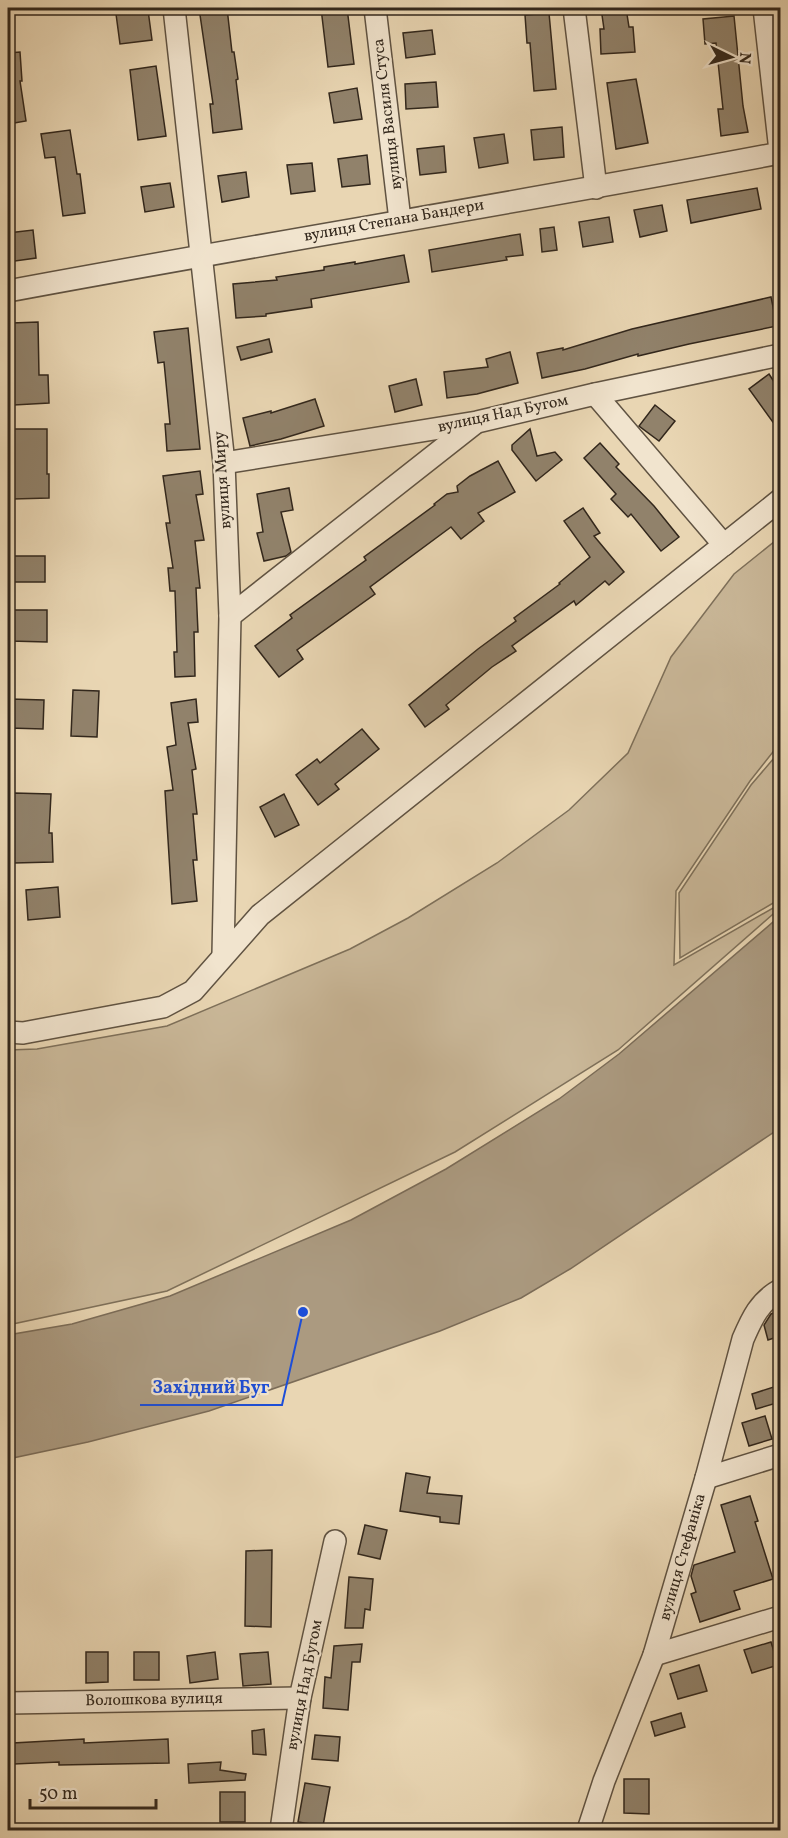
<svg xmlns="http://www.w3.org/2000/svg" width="788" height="1838" viewBox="0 0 788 1838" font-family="Vollkorn,serif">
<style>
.green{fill:#cab899;stroke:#7e705a;stroke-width:1.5}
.water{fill:#ab9a80;stroke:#7b6c58;stroke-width:1.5}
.building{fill:#91826b;stroke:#32271c;stroke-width:1.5}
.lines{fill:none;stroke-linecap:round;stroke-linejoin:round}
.street-casing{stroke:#605342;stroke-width:24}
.street{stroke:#f1e4ce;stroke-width:21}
.labels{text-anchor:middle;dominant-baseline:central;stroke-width:4.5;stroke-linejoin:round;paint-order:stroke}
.street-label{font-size:16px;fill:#32271c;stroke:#f1e4ce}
.leader{fill:none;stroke:#1d4ed8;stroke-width:2}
.callout-dot{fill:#1d4ed8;stroke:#f1e4ce;stroke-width:2}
.callout-label{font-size:18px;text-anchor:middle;font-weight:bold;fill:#1d4ed8;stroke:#f1e4ce;stroke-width:4.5;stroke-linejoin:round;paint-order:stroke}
</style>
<rect width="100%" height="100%" fill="#e9d6b3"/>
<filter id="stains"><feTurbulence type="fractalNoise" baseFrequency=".00333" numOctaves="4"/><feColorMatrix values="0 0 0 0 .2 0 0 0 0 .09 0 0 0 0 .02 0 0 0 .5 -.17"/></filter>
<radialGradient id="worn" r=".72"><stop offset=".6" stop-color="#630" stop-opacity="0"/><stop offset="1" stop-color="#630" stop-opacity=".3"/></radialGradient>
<g class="green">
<polygon points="780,537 780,743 750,781 676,891 674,965 780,904 780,908 618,1050 455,1152 167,1291 8,1325 8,1050 37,1049 167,1026 350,949 408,918 497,863 569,810 628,753 671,657 734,574"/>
<polygon points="780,751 780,899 680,958 679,893 751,785"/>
</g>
<polygon class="water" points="780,916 780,1128 570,1269 521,1298 440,1331 209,1411 88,1442 8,1459 8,1335 72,1324 170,1296 351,1220 446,1169 559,1099 619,1054"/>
<g class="building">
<polygon points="199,8 227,8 232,52 234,52 238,79 236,80 242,129 213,133 210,104 213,104"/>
<polygon points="321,8 347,8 354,64 328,67"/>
<polygon points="601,8 626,8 629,27 633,27 635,52 601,54 600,29 604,29"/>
<polygon points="148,10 152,40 120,44 116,14"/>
<polygon points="549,13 556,89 534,91 530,43 527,43 525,15"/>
<polygon points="734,16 743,106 748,132 721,136 718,109 723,109 716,43 705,44 703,19"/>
<polygon points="432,30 435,54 406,58 403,33"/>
<polygon points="20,52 22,81 20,81 26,121 8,124 8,53"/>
<polygon points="156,66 166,136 138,140 130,70"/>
<polygon points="636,79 648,143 616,149 607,83"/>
<polygon points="436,82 438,107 406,109 405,84"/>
<polygon points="357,88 362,119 334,123 329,93"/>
<polygon points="562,127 564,157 534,160 531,130"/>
<polygon points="70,130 77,174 80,174 85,213 63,216 55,157 45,158 41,134"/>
<polygon points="504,134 508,163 479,168 474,138"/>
<polygon points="444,146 446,172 420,175 417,149"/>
<polygon points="367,155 370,184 342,187 338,159"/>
<polygon points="312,163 315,191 291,194 287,165"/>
<polygon points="246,172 249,197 222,202 218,176"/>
<polygon points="170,183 174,207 145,212 141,187"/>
<polygon points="757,188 761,209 691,223 687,200"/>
<polygon points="662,205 667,231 640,237 634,210"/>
<polygon points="609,217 613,242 583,247 579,222"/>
<polygon points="554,227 557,250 542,252 540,229"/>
<polygon points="33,230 36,258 8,262 8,233"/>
<polygon points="520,234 523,255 506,257 507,260 432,272 429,250"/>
<polygon points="404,255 409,282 311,299 312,307 266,314 266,316 236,318 233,284 277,280 276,277 324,270 324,267 355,262 355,264"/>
<polygon points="771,297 777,326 689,344 638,356 638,354 585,369 542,378 537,353 563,348 563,350 632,329"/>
<polygon points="38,322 39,375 48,375 49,403 14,405 12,323"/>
<polygon points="188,328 200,449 167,451 165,424 170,424 164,362 158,363 154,332"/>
<polygon points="269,339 272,352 241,360 237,347"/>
<polygon points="510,352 518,383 477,394 447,398 444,372 488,367 486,359"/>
<polygon points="769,374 780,391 780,432 749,389"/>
<polygon points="416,379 422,405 395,412 389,386"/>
<polygon points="315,399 324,426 281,439 250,446 243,418 271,411 271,413"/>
<polygon points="655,405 675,421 659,441 639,426"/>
<polygon points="11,429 47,429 47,474 49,474 49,498 13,499"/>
<polygon points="530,429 537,456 555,452 562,460 536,481 512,450 512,445"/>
<polygon points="600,443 619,464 616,467 654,506 679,537 661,551 631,514 628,517 611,499 616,494 584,458"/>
<polygon points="498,461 515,492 478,513 484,521 461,539 451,527 370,587 375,594 297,650 303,659 279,677 255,646 292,618 290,615 366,560 364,557 435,505 434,504 447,494 458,492 457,486 470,476"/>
<polygon points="200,471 203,494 196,495 204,540 195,541 200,588 196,588 198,632 194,632 195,676 175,677 174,652 177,652 175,591 170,591 168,568 173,568 166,523 170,523 163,476"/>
<polygon points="289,488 293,510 281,512 291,552 286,556 264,561 257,533 263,532 257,494"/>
<polygon points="583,508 600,533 594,536 624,572 609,585 605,581 576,605 574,601 512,646 516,651 492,667 446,705 449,709 425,727 409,705 478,649 516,621 514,618 560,584 559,583 590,557 564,521"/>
<rect x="10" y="556" width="35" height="26"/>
<polygon points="11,610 47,610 47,642 10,641"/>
<polygon points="73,690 99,691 97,737 71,736"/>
<polygon points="10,699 44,700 43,729 9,728"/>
<polygon points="196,699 198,722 188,723 196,769 192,770 197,814 193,814 197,860 193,860 197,901 172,904 165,791 173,790 167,747 176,745 171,703"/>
<polygon points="362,729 379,749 335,784 339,789 318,805 296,775 317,759 320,763"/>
<polygon points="14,793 51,794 49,833 52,833 53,862 14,863"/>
<polygon points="284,794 299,825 275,837 260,807"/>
<polygon points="58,887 60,917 28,920 26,890"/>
<polygon points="780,1311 780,1336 768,1340 764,1325 771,1314"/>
<polygon points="780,1385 780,1402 756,1409 752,1394"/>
<polygon points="765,1416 772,1439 749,1446 742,1423"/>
<polygon points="406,1473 430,1477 427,1493 462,1496 459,1524 440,1522 440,1517 400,1511"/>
<polygon points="750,1496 758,1521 755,1522 773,1579 734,1591 740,1609 700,1622 691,1594 696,1592 691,1576 694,1565 735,1552 721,1505"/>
<polygon points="365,1525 387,1530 380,1559 358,1554"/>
<polygon points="272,1550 271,1627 245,1626 246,1551"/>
<polygon points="349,1577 373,1579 370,1610 365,1609 363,1628 345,1628"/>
<polygon points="771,1642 778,1665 752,1673 744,1650"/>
<polygon points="362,1644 360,1662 352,1662 348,1710 323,1708 325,1677 331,1678 334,1646"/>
<polygon points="86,1652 108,1652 108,1682 86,1683"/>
<rect x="134" y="1652" width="25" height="28"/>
<polygon points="215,1652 218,1679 190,1683 187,1656"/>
<polygon points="268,1652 271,1684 243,1686 240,1654"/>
<polygon points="699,1665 707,1691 678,1699 670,1674"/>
<polygon points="681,1713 685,1727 655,1736 651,1722"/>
<polygon points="264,1729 266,1755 253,1754 252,1731"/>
<polygon points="315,1735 340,1737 338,1761 312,1759"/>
<polygon points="84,1739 84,1743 168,1739 169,1763 59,1765 59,1762 14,1764 13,1743"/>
<polygon points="221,1762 220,1770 246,1774 245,1780 189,1783 188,1764"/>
<polygon points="624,1779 649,1779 649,1814 624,1813"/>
<polygon points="305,1783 330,1787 323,1826 298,1822"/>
<rect x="220" y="1792" width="25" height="30"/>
</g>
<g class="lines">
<g class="street-casing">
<g id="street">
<polyline points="174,8 224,463 230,616 223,955"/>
<polyline points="375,8 400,220"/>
<polyline points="574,8 596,188"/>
<polyline points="764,8 780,151"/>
<path d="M 8,291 C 265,243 523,202 780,153"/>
<polyline points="595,394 724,545"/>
<polyline points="224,463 477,422 595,394 780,355"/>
<polyline points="230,616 474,424"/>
<polyline points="8,1032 23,1033 163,1007 193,991 260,915 780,500"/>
<polyline points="706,1478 780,1455"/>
<polyline points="654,1655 780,1617"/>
<polyline points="8,1703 300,1698"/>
<polyline points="281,1830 300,1698 335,1541"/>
<path d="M 588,1830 L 604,1781 L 654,1655 L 706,1478 L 743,1339 C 752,1318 760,1301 780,1290"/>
</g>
</g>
<use href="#street" class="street"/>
</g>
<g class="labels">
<g class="street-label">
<text transform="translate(388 114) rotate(-97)">вулиця Василя Стуса</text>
<text transform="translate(394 221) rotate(-10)">вулиця Степана Бандери</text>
<text transform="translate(503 414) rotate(-12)">вулиця Над Бугом</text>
<text transform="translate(223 480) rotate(-94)">вулиця Миру</text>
<text transform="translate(683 1557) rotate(-74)">вулиця Стефаніка</text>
<text transform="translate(305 1685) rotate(-79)">вулиця Над Бугом</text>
<text transform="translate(154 1700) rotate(-1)">Волошкова вулиця</text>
</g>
</g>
<path class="leader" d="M303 1312L282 1405H140"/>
<circle class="callout-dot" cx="303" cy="1312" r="6"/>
<g class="callout-label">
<text x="211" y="1393">Західний Буг</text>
</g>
<rect width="788" height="1838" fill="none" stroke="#e9d6b3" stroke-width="30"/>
<rect x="9" y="9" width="770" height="1820" fill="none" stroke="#32271c" stroke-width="3"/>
<rect x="15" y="15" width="758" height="1808" fill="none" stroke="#32271c" stroke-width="1.5"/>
<g transform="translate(731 57) rotate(95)" stroke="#f1e4ce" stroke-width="4.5" paint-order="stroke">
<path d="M0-4.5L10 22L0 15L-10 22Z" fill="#32271c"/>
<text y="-9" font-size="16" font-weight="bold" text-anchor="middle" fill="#32271c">N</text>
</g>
<path d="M30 1799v9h126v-9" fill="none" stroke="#32271c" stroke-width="3"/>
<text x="39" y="1799" font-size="18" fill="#32271c" stroke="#f1e4ce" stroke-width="4.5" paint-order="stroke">50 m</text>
<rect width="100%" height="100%" filter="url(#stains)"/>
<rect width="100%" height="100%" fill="url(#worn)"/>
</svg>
